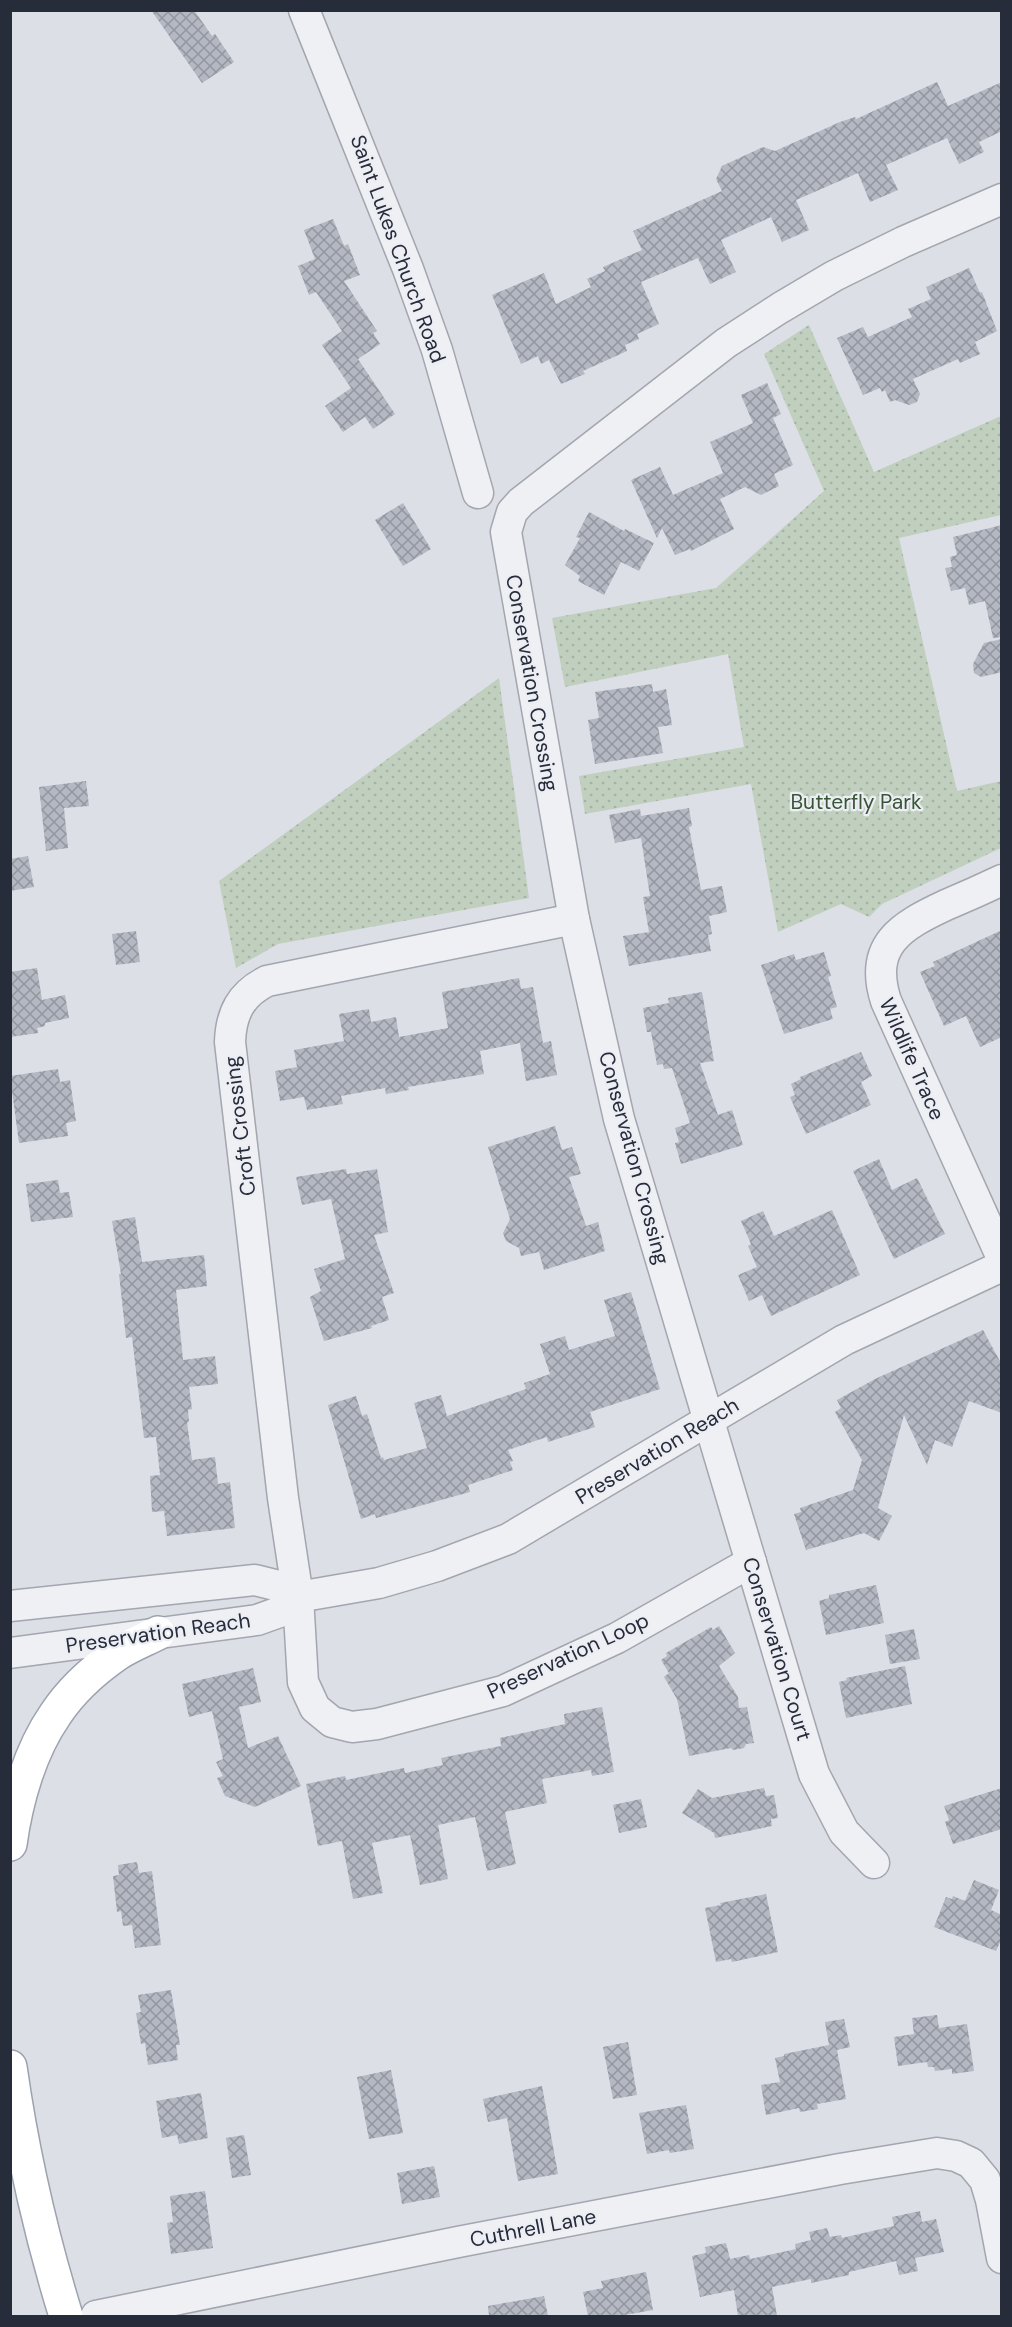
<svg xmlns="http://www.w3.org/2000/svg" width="1012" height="2327" viewBox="0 0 1012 2327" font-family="'DM Sans',sans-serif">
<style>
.park{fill:url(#park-dots)}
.building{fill:url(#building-cross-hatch)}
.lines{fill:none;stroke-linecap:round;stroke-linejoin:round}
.minor-casing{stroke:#a3a6af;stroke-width:33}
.major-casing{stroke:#9da2b0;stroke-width:36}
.minor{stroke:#eff0f4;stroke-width:30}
.major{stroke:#fff;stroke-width:33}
.labels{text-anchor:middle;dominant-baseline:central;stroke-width:4.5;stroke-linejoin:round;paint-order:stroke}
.street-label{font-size:21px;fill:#272c3b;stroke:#eceef4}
.park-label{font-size:21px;fill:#375636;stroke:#eceef4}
</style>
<defs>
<pattern id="park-dots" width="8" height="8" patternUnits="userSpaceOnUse" patternTransform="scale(1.5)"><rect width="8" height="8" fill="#c0cfbe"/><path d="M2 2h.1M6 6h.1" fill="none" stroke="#a5b2a4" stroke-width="1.8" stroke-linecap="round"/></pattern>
<pattern id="building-cross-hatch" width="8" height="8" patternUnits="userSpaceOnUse" patternTransform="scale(1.5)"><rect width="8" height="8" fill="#b4b8c2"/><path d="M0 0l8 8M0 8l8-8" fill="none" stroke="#92969f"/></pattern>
</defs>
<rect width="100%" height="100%" fill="#dddfe6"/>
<g class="park">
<polygon points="809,325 874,472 1001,416 1001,515 899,538 957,791 1001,781 1001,848 882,904 869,917 841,904 778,932 751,784 585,814 579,776 744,747 728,654 565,687 552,618 716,588 824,491 764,354"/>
<polygon points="499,678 529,898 278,944 236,968 219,881"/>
</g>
<g class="building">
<polygon points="151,10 194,10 212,36 215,34 234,62 202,83"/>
<polygon points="937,82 948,106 1002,82 1002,131 979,142 984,152 959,164 947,138 886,165 898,190 870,202 858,173 796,200 809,230 782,242 771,217 721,240 736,272 710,284 698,258 641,282 659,324 637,334 639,339 625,345 627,351 583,371 585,374 561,384 549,360 541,364 538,356 521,364 492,295 544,273 556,304 591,287 587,279 605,271 603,267 642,250 633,231 722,191 716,179 722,166 763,147 775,151 840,122 855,117 856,119"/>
<polygon points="333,219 344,246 348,244 360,275 344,281 377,331 373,333 380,344 358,359 395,414 373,429 365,417 343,432 325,406 351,388 322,345 342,331 316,292 309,295 298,266 315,259 304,230"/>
<polygon points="969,268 980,293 982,292 997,331 975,342 980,354 960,363 958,359 913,379 920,394 917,402 909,405 895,400 890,402 885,390 882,392 880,388 863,395 837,338 863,327 868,337 912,317 908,309 931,299 926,287"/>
<polygon points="767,383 781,414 773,418 793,465 774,474 779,486 761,495 745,487 720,499 734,529 691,551 690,549 675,555 662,528 657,538 631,480 660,467 673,495 723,473 710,442 753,423 741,395"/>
<polygon points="403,503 431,549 403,566 375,520"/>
<polygon points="589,512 624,531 625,529 654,543 639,571 621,562 604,595 578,581 580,576 565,565 580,538 576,537"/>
<polygon points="1002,525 1002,637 993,638 985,601 969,605 965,588 951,591 945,568 952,567 950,557 957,555 953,537"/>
<polygon points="1002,639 1002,672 981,677 974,673 973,664 984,643"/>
<polygon points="652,684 653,692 666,689 672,725 658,727 663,753 595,764 588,720 599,718 595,692"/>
<polygon points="86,781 89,806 64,808 68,848 46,851 39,787"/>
<polygon points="689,808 692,826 689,827 701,890 722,886 727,912 709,916 712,934 708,935 711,951 629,966 623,936 649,932 643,897 650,896 641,838 615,843 609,815 640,809 641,816"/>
<polygon points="28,856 34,887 10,891 10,859"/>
<polygon points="1002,930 1002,1037 980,1047 966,1016 944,1026 920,972 935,966 933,962"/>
<polygon points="136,931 140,962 116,965 112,934"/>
<polygon points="824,952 831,976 828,977 837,1007 830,1009 833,1019 784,1034 761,965 794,954 796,960"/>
<polygon points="37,968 42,1000 65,995 69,1018 45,1023 45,1026 37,1028 38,1033 10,1037 10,972"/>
<polygon points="519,978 521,989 533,987 543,1043 551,1041 557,1075 526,1081 520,1043 480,1051 484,1074 408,1087 409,1090 386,1094 385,1088 341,1096 343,1104 307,1110 304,1097 280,1101 275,1071 297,1067 294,1050 344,1041 339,1014 369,1009 371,1022 396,1017 399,1037 448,1028 442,992"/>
<polygon points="702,992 714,1061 700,1063 718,1115 732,1110 743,1145 681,1164 675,1143 679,1142 675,1128 690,1123 672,1068 664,1069 663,1064 657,1065 651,1032 647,1032 643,1008 669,1003 668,998"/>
<polygon points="861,1052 872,1076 861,1082 871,1105 806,1134 790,1097 795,1095 791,1084 801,1079 800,1077"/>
<polygon points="58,1069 60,1082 70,1080 76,1121 66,1123 68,1136 19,1143 10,1076"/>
<polygon points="555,1126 562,1150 572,1147 581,1174 569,1177 586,1226 598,1222 605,1251 544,1270 539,1252 521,1256 519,1248 506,1241 503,1233 510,1219 488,1147"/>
<polygon points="879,1159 892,1190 917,1178 945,1234 894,1259 853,1171"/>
<polygon points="346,1169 347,1174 377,1169 388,1232 374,1235 394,1293 382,1297 389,1320 371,1326 372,1328 324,1341 310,1297 321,1291 314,1269 345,1259 331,1199 302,1205 296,1177"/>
<polygon points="58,1180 60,1193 69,1192 73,1217 31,1222 26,1184"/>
<polygon points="832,1210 860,1275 771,1316 762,1295 749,1301 738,1275 757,1267 748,1246 751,1244 741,1221 763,1211 774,1236"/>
<polygon points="135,1217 142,1262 204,1255 207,1286 176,1290 183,1360 215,1356 218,1384 189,1387 192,1409 188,1410 189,1422 187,1422 192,1460 215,1457 218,1484 230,1482 235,1528 167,1536 164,1511 152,1512 150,1476 160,1475 156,1437 144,1438 132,1337 126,1338 119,1274 121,1274 112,1221"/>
<polygon points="631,1292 660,1389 590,1412 595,1427 548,1442 547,1437 508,1450 513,1461 510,1462 513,1470 468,1485 470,1492 376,1518 375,1514 361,1519 328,1405 356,1396 362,1416 367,1414 381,1458 383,1457 384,1460 427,1448 414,1403 441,1395 447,1416 526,1389 524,1383 550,1374 540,1344 565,1336 569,1350 615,1336 604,1300"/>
<polygon points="983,1330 1002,1365 1002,1413 969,1401 952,1447 935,1440 927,1465 904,1415 878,1508 892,1516 879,1541 864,1533 806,1550 794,1514 801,1512 800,1508 853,1490 862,1460 835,1412 841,1408 837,1400 875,1379"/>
<polygon points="876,1585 884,1623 826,1635 819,1601 829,1598 829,1595"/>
<polygon points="719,1626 735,1653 719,1666 738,1697 739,1708 747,1707 754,1743 746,1744 744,1748 733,1750 731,1748 689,1756 677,1699 664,1677 669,1673 661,1660 667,1656 666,1653 711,1627 713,1630"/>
<polygon points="914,1629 920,1659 890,1664 885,1635"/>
<polygon points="905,1666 912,1704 846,1718 839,1682 847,1680 846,1678"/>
<polygon points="253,1668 261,1702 239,1707 248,1748 278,1736 301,1786 255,1807 225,1796 217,1778 223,1776 216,1762 223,1759 212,1711 189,1717 182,1684"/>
<polygon points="602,1707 614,1772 592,1776 591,1770 542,1779 547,1803 505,1812 516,1864 487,1871 475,1817 438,1825 448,1879 420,1885 410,1835 372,1843 383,1893 353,1899 342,1841 318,1846 306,1784 345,1776 346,1780 404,1768 405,1773 443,1765 441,1758 501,1746 500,1738 565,1724 564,1714"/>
<polygon points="764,1788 766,1796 774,1795 778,1818 771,1819 772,1826 715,1838 714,1833 682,1813 698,1789 712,1798"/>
<polygon points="1002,1788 1002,1829 953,1844 945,1822 949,1820 944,1806"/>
<polygon points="641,1799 647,1827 619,1833 613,1805"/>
<polygon points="137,1862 139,1873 152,1871 161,1945 135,1948 132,1925 123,1926 121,1911 117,1912 113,1876 119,1875 118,1865"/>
<polygon points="974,1880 999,1890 991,1910 1002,1915 1002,1938 996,1951 934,1927 946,1897 952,1899 953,1896 965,1901"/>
<polygon points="766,1894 778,1952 732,1962 731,1959 716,1962 705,1908 721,1905 720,1903"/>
<polygon points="171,1990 180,2045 176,2045 178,2060 148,2065 145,2043 141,2044 136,2013 141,2012 138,1995"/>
<polygon points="937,2015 939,2028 967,2024 974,2071 952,2074 952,2069 935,2071 934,2067 928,2067 927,2062 898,2066 894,2037 914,2034 912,2018"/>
<polygon points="844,2019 850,2047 837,2050 846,2099 817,2104 818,2109 800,2112 799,2108 766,2115 761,2085 780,2082 775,2058 784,2056 784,2054 829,2045 825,2022"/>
<polygon points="628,2042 637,2095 613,2099 603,2047"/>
<polygon points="391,2070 403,2133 369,2139 357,2077"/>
<polygon points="542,2086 558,2174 518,2181 507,2118 488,2122 483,2099"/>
<polygon points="201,2093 208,2138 179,2144 177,2135 162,2138 156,2101"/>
<polygon points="686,2105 694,2149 670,2153 669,2150 647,2154 639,2113"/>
<polygon points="244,2135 251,2175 232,2178 226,2138"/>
<polygon points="434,2166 440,2197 402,2204 397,2173"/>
<polygon points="205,2191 213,2248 171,2254 167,2223 173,2222 170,2196"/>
<polygon points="920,2211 922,2222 936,2219 944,2252 915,2258 918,2271 899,2275 896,2261 849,2272 849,2275 811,2283 811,2279 772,2287 777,2316 738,2316 734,2290 700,2297 692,2256 706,2253 705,2247 726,2243 730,2259 749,2255 750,2259 796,2249 795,2244 811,2240 809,2232 827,2228 830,2237 841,2235 842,2238 894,2226 892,2217"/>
<polygon points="646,2272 653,2310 619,2316 588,2316 583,2292 603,2288 601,2281"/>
<polygon points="544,2296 548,2316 489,2316 488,2306"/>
</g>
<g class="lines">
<g class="minor-casing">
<g id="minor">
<polyline points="304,10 408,269 437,350 478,493"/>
<path d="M 1002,880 C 983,889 965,897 946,905 C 901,926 868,945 886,1001 L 1002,1258"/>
<path d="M 574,919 L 267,981 C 241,994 231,1013 230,1042 L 283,1498 L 298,1597 L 303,1682 L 315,1708 L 332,1722 L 352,1727 L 377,1724 L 503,1691 L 617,1638 L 751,1562"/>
<polyline points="298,1597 379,1583 437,1566 508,1539 844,1340 1002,1266"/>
<polyline points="10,1606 255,1580 275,1585 298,1597 285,1610 257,1620 10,1653"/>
<polyline points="874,1863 844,1832 814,1774 619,1119 574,919 506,532 512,512 521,502 726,343 780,308 834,276 903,242 1002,199"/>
<polyline points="96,2316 458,2242 840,2169 937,2153 956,2156 971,2163 985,2180 991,2200 1002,2258"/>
</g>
</g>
<g class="major-casing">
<g id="major">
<path d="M 10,1844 C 16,1800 30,1751 55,1715 C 70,1692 94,1670 117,1654 C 129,1646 144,1640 158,1633"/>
<path d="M 10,2067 C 22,2152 41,2235 66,2316"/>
</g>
</g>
<use href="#minor" class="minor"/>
<use href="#major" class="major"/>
</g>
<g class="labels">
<g class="street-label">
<text transform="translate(398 249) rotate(70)">Saint Lukes Church Road</text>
<text transform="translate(532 683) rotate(80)">Conservation Crossing</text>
<text transform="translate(912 1059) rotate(66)">Wildlife Trace</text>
<text transform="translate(240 1126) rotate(-97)">Croft Crossing</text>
<text transform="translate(634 1158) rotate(75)">Conservation Crossing</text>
<text transform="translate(657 1451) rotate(-31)">Preservation Reach</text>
<text transform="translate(158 1633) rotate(-8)">Preservation Reach</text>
<text transform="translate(777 1649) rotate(73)">Conservation Court</text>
<text transform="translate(568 1656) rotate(-25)">Preservation Loop</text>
<text transform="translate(533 2228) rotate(-11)">Cuthrell Lane</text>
</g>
<g class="park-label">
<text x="856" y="802">Butterfly Park</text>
</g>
</g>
<rect width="1012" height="2327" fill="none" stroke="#272c3b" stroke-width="24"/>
</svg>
